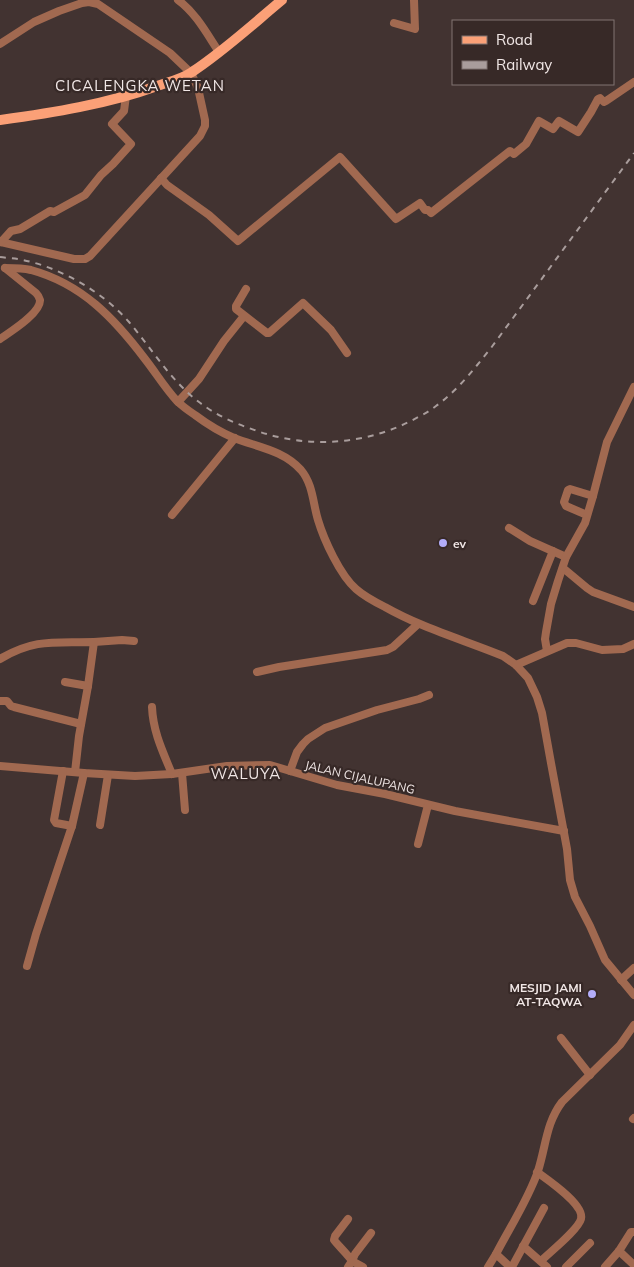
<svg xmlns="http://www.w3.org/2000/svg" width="634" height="1267" viewBox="0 0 634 1267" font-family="Mulish,sans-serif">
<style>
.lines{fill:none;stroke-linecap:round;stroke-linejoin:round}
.minor{stroke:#a16950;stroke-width:8}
.major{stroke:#fba077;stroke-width:10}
.rail{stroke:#a99d9c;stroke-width:2;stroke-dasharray:6 6;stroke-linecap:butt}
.poi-dot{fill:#b3adf9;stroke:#372927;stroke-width:2}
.labels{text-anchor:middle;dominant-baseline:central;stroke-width:4.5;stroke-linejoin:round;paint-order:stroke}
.poi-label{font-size:12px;font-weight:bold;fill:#f1e7e6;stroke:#372927;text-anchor:start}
.street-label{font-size:12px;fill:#f1e7e6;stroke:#372927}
.quarter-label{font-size:15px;letter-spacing:1px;fill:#f1e7e6;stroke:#372927}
</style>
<rect width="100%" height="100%" fill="#423331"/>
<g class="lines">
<g class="minor">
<path d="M 178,0 C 196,13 207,34 219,52"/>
<polyline points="394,23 415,29 414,0"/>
<polyline points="0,44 34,22 59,11 82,3 89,2 98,4 170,53 191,73 198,88 205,120 205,126 200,136 90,256 85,259 74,259 0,242"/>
<polyline points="161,178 167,185 209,215 238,241 340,157 396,219 420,203 425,210 428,210 431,213 510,151 514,154 526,144 539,121 553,129 559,121 578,132 591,112 598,99 600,98 604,102 606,101 634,82"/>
<polyline points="1,242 11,231 20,229 50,211 54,212 85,195 101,175 113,164 131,144 112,124 124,111 126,96"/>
<path d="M 5,268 C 13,268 23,268 31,270 C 82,284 114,318 145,359 C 156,373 165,388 177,401 C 182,406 189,411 195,415 C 207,424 220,432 234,438 C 257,447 283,450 301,470 C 313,484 313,504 318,520 C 324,540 340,575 356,589 C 365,597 375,602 385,607 C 422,628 464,640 503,656 L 516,665 L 528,678 L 537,697 L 542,713 L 551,763 L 567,849 L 570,880 L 575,897 L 590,926 L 605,960 L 634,995"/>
<polyline points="246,289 236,306 236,309 267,333 269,333 303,303 331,330 347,353"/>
<path d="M 0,339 C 10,332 41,313 40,300 C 39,296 38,295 36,293 L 5,268"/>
<polyline points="178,402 199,379 224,341 244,316"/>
<polyline points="172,515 235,438"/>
<polyline points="587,515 566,506 564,502 568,490 570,489 593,496"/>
<polyline points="509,528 530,541 566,557"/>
<polyline points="563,568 587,588 593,592 634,607"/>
<polyline points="533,601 553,551"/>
<polyline points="94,642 122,640 134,641"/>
<polyline points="547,651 545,639 546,632 551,604 558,581 566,557 585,523 593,496 607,442 634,387"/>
<path d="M 0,659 C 35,638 56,643 94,642 L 88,686 L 79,736 L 75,772"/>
<polyline points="516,665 567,643 576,643 602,650 623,649 634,644"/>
<polyline points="257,672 279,667 387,650 393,647 418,624"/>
<polyline points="65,682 88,686"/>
<polyline points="0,701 7,701 11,706 14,707 81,724"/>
<path d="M 152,707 C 153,732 163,752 172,774"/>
<polyline points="0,766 84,773 135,776 172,774 227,766 270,765 337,785 385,794 455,811 564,831"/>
<polyline points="290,771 297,752 303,744 308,739 325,728 377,710 419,699 429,695"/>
<polyline points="182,773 185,810"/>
<polyline points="100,825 108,775"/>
<polyline points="72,826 84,773"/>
<polyline points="418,844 428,805"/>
<polyline points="27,966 36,934 72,826 56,823 54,820 63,771"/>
<polyline points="621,980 634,968"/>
<polyline points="561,1038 590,1075"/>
<polyline points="633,1119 634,1118"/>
<path d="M 537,1172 C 548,1180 585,1205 581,1219 C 578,1230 550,1252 541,1261"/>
<path d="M 348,1219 L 335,1236 C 335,1237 334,1239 334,1240 C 335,1242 350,1257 352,1261 L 355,1254 L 371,1233"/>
<polyline points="523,1246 547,1267"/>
<polyline points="619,1251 634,1265"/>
<polyline points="348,1267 352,1261 363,1267"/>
<polyline points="488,1267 496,1254"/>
<path d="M 510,1267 L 496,1254 C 510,1227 528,1200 538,1171 C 546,1146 546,1123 562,1102 L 620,1045 L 634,1025"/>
<polyline points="512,1267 544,1208"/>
<polyline points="566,1267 590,1243"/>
<polyline points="605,1267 619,1251 631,1232 634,1232"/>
</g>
<path class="major" d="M 0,120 C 51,113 108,104 157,86 C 169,82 182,79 192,72 C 224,51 253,24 282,0"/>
<path class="rail" d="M 0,257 C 7,258 15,258 23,260 C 61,268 103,292 129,322 C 152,349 170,380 199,402 C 213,413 231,422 249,428 C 305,450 368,446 420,416 C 426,413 431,410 436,406 C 458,390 474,369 491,348 L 634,153"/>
</g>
<g class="poi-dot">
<circle cx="443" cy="543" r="5"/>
<circle cx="592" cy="994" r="5"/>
</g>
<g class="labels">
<g class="poi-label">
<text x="453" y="543">ev</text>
<text x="582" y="987" text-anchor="end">MESJID JAMI<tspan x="582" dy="14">AT-TAQWA</tspan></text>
</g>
<g class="street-label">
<text transform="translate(360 777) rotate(13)">JALAN CIJALUPANG</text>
</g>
<g class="quarter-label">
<text x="140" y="85">CICALENGKA WETAN</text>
<text x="246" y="773">WALUYA</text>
</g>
</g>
<rect x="452" y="20" width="162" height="65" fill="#372927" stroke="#817573"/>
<rect x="462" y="36" width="25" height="8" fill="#fba077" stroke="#817573"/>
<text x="496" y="45" font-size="15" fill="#f1e7e6">Road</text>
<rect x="462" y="61" width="25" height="8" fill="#a99d9c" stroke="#817573"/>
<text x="496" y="70" font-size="15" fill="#f1e7e6">Railway</text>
</svg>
